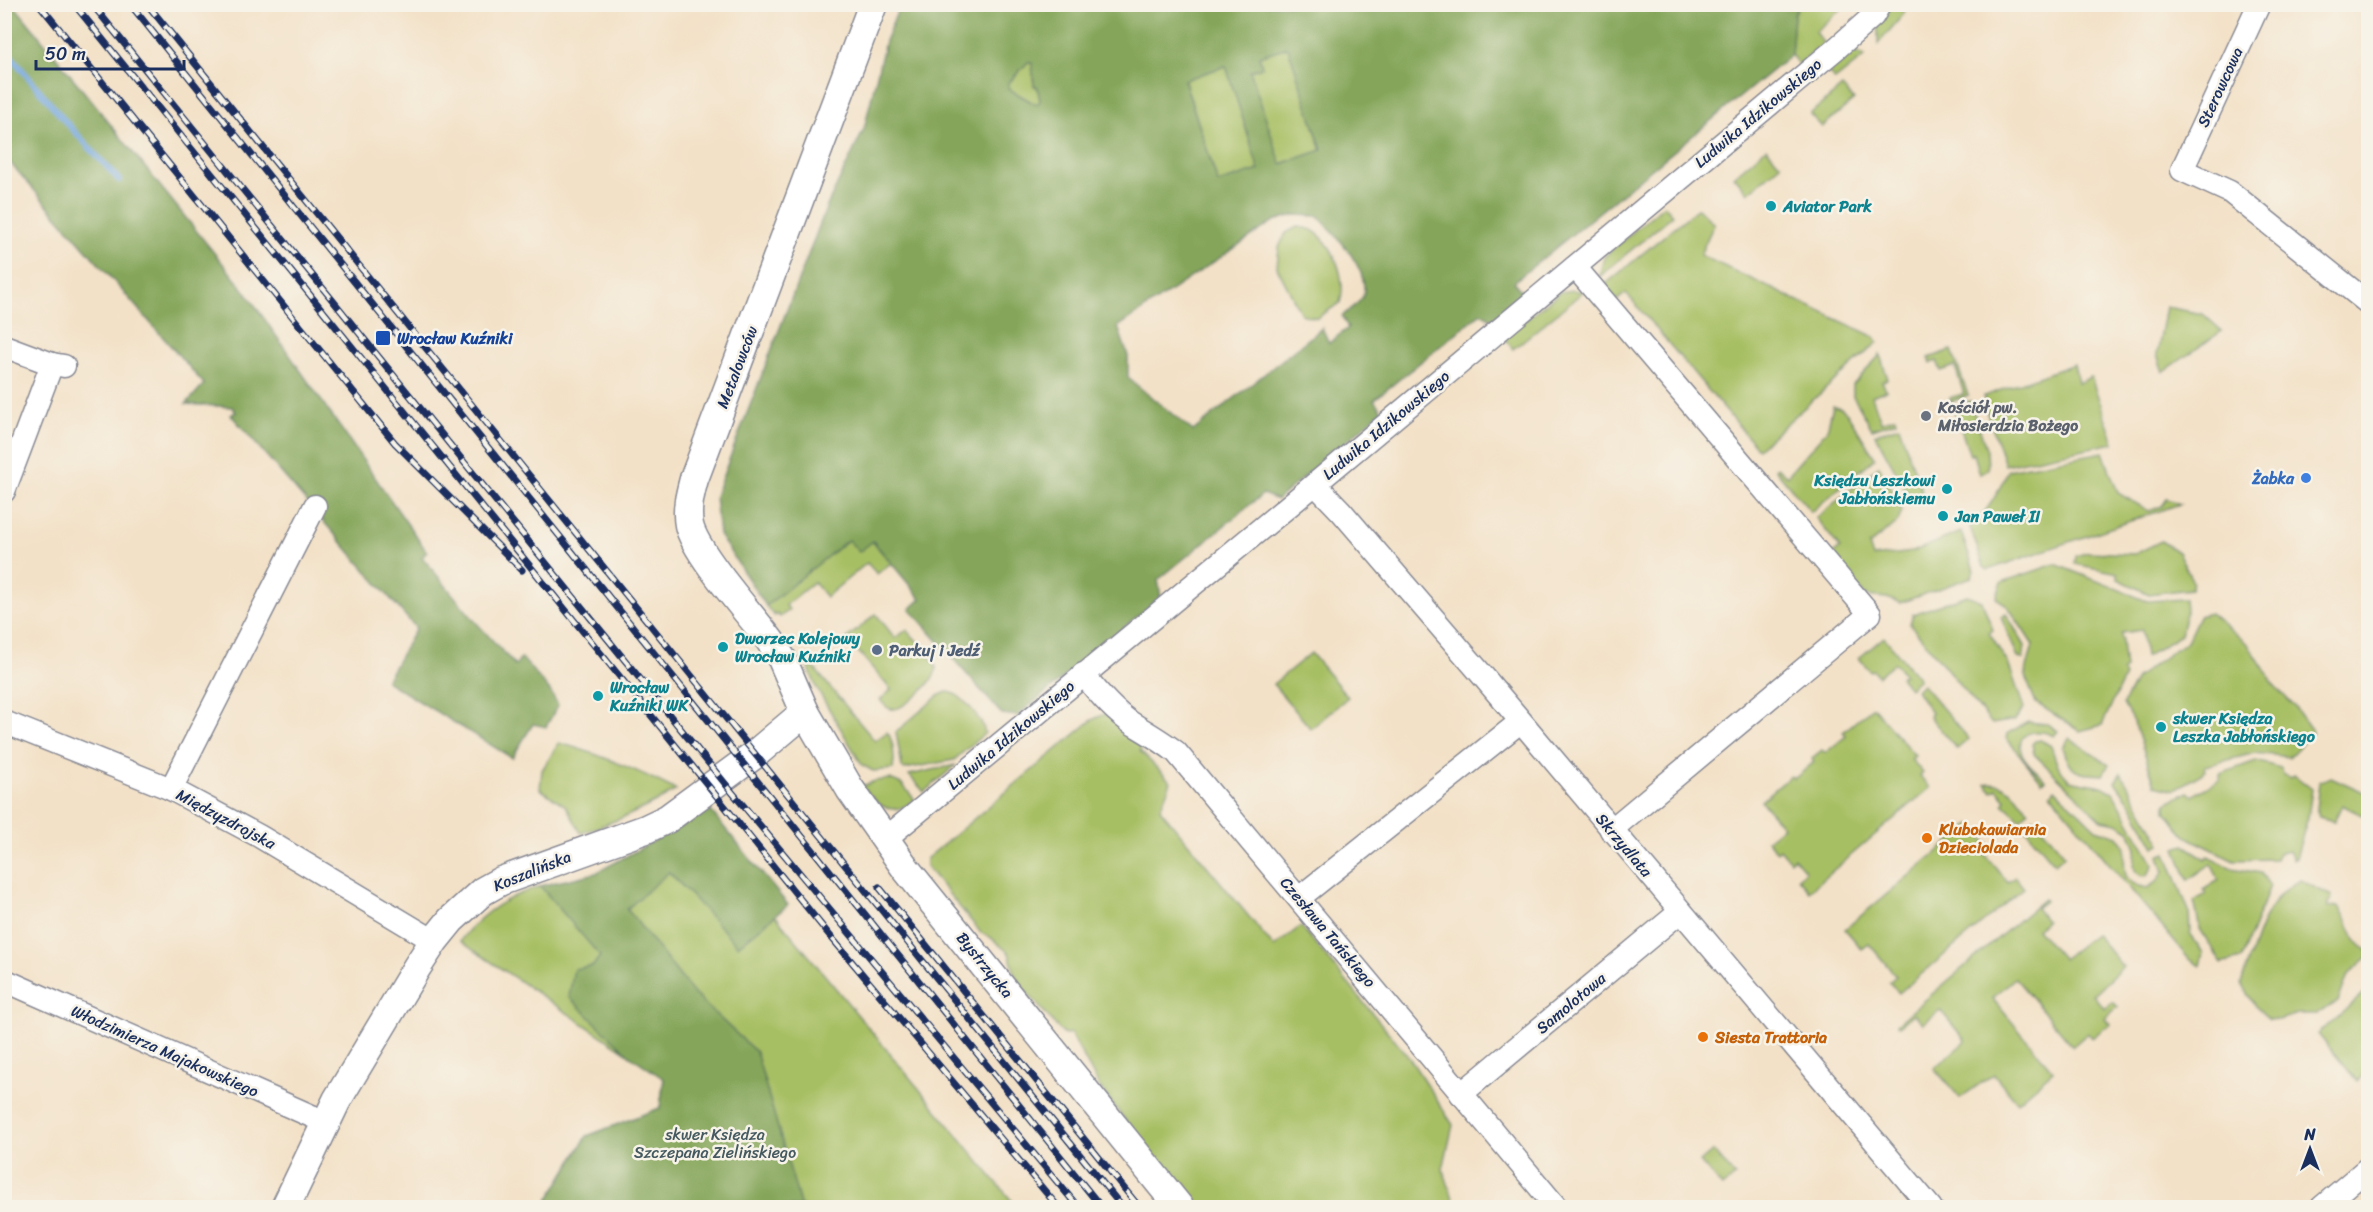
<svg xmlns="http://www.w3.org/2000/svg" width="2373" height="1212" viewBox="0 0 2373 1212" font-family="Sriracha,sans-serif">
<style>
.green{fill:#a7bf64;stroke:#617761;stroke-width:1.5}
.forest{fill:#85a65a;stroke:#506a5c;stroke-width:1.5;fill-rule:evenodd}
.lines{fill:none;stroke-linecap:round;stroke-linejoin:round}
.stream{stroke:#6fa4dc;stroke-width:6}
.minor-casing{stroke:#878892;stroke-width:25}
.tertiary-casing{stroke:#878892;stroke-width:31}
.minor{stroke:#fff;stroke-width:22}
.tertiary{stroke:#fff;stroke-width:28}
.rail-casing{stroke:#1b2f5e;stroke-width:7}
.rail{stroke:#f7f3e8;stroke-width:4.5;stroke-dasharray:14;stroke-linecap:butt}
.culture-dot{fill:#0f9aa8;stroke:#f7f3e8;stroke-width:2}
.transit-dot{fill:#1a4fb4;stroke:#f7f3e8;stroke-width:2}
.worship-dot{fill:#6b7280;stroke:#f7f3e8;stroke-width:2}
.shop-dot{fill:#3f7fe0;stroke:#f7f3e8;stroke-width:2}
.service-dot{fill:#5c6f8a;stroke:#f7f3e8;stroke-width:2}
.food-dot{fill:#e8710a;stroke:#f7f3e8;stroke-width:2}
.labels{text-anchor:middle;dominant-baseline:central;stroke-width:5;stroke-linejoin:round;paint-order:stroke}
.street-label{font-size:16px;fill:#1b2f5e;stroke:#f7f3e8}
.culture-label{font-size:16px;font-weight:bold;fill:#0d838f;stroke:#f7f3e8;text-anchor:start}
.transit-label{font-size:16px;font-weight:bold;fill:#164399;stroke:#f7f3e8;text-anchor:start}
.worship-label{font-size:16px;font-weight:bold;fill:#5b616d;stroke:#f7f3e8;text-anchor:start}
.shop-label{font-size:16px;font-weight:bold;fill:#366cbe;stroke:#f7f3e8;text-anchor:end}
.service-label{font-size:16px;font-weight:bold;fill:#4e5e75;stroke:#f7f3e8;text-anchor:start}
.food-label{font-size:16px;font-weight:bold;fill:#c56008;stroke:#f7f3e8;text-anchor:start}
.park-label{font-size:16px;fill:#455a60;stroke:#f7f3e8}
</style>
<rect width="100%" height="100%" fill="#f7f3e8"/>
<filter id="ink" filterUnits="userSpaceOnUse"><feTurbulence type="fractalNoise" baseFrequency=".0167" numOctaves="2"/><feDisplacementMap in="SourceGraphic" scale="12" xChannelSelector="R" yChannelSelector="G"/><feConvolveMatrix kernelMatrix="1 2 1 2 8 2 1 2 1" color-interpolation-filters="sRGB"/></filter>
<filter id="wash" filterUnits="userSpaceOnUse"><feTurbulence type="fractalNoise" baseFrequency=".008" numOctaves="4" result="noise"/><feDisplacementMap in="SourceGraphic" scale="24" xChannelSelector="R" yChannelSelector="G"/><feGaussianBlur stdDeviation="1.35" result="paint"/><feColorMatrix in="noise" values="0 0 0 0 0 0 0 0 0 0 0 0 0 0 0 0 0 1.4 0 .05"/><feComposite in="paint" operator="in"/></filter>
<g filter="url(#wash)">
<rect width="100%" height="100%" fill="#f3e1c7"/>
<g class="green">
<polygon points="1799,5 1846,5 1815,32 1824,44 1799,65 1791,55 1794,15"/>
<polygon points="1893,5 1908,5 1902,16 1878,44 1878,25"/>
<polygon points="1288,46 1322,151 1280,164 1250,71 1262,67 1259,56"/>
<polygon points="1857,53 1865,56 1835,80 1826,70 1848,54"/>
<polygon points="1028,62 1032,63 1034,86 1037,86 1040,100 1039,104 1035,104 1009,89 1008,84"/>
<polygon points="1226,66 1260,170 1218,183 1184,79"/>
<polygon points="1842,87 1854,100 1822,127 1810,114"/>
<polygon points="1766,148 1781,165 1748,193 1734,176"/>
<polygon points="1664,205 1673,215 1599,277 1604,257"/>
<polygon points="1698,208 1714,224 1700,255 1875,337 1878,342 1758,449 1626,293 1615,302 1602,287"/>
<path d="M 1297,227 C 1302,228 1308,228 1312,230 C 1334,243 1347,279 1340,303 L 1317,318 L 1301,314 L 1277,267 L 1279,247 L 1286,233 Z"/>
<polygon points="1573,290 1583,292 1513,349 1504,338 1560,292"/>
<polygon points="2166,307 2203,314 2222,331 2163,372 2157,355"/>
<polygon points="1952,350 1968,395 1951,402 1950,398 1963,394 1963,391 1955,366 1941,371 1937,361 1931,363 1929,358"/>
<polygon points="1880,355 1888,379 1882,381 1886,390 1872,396 1881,422 1896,417 1897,421 1872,429 1853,396 1853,385"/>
<polygon points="2074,364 2078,383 2091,377 2114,443 2005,465 1984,404 1984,396"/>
<polygon points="1970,401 1987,451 1988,469 1980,474 1974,454 1970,455 1953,407"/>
<polygon points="1833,406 1841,408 1847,413 1875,458 1811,512 1775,469 1777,467 1787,476 1827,430"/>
<polygon points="1899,426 1923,495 1909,495 1875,434"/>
<path d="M 2103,452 L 2118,493 L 2149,511 L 2162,506 L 2167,499 L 2180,504 L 1988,570 L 1984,567 L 1970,527 C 1988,512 1999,492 2008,470 Z"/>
<polygon points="1879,466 1902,511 1898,522 1869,545 1873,557 1912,552 1961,532 1974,570 1972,577 1900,603 1887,598 1866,596 1830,557 1840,548 1816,518"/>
<polygon points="849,539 872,541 891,563 877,574 867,563 826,597 814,582 786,605 789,610 780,617 777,614 775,616 766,606"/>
<polygon points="2161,541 2178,552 2193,582 2191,589 2149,594 2118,579 2118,573 2075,564 2076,556 2088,552 2135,554"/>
<polygon points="2055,564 2147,601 2185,599 2186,612 2181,635 2145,657 2142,630 2121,633 2125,669 2122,671 2125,676 2102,725 2080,731 2036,703 2025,676 2033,645 2007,605 1996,598 2002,582"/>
<polygon points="1967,595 1982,601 1993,630 1989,633 2008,663 2024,708 2015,720 1992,724 1910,624 1913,614"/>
<polygon points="2210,613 2249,645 2275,686 2294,706 2313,732 2289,757 2255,753 2205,766 2206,771 2175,790 2155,785 2136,727 2123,704 2137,677 2187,641 2199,616"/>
<path d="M 876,614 L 895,638 L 907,630 C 915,639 934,657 936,667 C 939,680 902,712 891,709 C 886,708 883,703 880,700 L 891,690 L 847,638 Z"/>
<polygon points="2006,614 2025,646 2023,659 2018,658 2001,617"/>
<polygon points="1884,637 1919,679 1909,688 1900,677 1904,674 1894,663 1878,676 1873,670 1870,671 1859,658"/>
<polygon points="1311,653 1348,697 1311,729 1273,684"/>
<path d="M 805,657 L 875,741 L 887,732 C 894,741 895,758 893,769 L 873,771 L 862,765 L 816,687 Z"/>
<polygon points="1922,684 1969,739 1957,749 1929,716 1931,713 1916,690"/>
<path d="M 947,692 C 961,692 983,720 985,733 L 954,760 L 905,769 L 902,767 L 896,732 L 938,696 Z"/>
<polygon points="1873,707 1915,756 1911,759 1923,773 1920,776 1930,788 1809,891 1798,878 1806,871 1794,857 1790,861 1780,849 1777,852 1767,840 1783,827 1761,801 1791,776 1794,779 1814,762 1812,758 1822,750 1825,753 1846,736 1843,732"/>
<polygon points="1104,714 1145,737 1140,751 1171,782 1160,809 1274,947 1301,926 1410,1059 1453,1125 1443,1169 1456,1207 1193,1207 1101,1089 1070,1033 1064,1035 1017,981 1009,953 990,937 981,933 926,866 926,859 1092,720"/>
<path d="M 2028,722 L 2047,724 L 2058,731 L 2054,736 C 2041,728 2016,730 2021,751 C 2024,762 2038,772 2046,780 L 2042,782 L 2007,739 L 2008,733 Z"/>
<path d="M 2069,738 L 2109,765 L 2103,775 C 2076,773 2071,775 2063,747 Z"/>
<polygon points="2041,740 2051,746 2057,764 2069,780 2102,786 2113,792 2151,859 2153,865 2148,875 2143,876 2136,872 2134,867 2136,848 2129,830 2117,823 2102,820 2034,754 2032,744 2035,741"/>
<path d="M 559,743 C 601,754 637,770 676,790 C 645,810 615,822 581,833 L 566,806 L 540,789 L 542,770 Z"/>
<path d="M 2256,761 L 2281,768 L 2283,774 L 2290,778 L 2294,775 L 2312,789 L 2308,817 L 2296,858 L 2293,859 L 2289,851 L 2279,853 L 2276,859 L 2234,860 L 2193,840 L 2186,836 L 2177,826 L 2166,811 L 2166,803 L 2188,792 L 2193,796 C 2202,789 2211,786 2220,779 L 2220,774 Z"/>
<polygon points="956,765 924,792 909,775"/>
<polygon points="2121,773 2161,844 2155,847 2130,802 2115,782"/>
<polygon points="2331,777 2368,794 2368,818 2342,805 2334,821 2319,817 2316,809 2319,782"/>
<path d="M 890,779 L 902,784 L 915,800 C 891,819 877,805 862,786 L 875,781 Z"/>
<path d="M 1989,783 C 2009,783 2017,797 2029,811 L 2020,819 L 2003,804 L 2006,800 L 1997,789 L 1992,792 L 1986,784 Z"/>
<path d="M 2055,789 L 2096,829 L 2118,836 L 2125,846 C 2124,869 2120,883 2147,888 L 2158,881 L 2164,871 L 2159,856 L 2166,853 L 2189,911 L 2190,934 L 2203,953 L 2200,966 L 2188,958 L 2051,794 Z"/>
<polygon points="2034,818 2065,855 2055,864 2023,826"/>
<polygon points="1971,824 1988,844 1981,850 2008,882 2015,877 2024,888 1899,993 1889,982 1896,976 1869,944 1862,949 1845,929"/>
<polygon points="2184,845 2206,859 2208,856 2232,868 2261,873 2270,886 2241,959 2222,964 2200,929 2194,901 2206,894 2203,890 2219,880 2211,864 2188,880 2176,848"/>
<path d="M 669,872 L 738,945 L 775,915 L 1017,1207 L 544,1207 L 587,1136 L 660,1108 L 664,1078 L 460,941 C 510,873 593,876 669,872 Z"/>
<path d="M 2300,880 L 2332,896 L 2328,907 L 2338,906 C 2350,918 2351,944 2368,950 L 2368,957 L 2348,975 L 2338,1002 L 2317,1014 L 2297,1014 L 2279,1020 L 2269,1019 L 2254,1005 L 2241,984 C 2254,949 2262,898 2300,880 Z"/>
<polygon points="2044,899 2045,901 2036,908 2046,921 2037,929 2063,959 2095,934 2123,967 2093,995 2105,1009 2113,1002 2118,1007 2105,1018 2110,1024 2092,1038 2088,1033 2073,1046 2015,978 1992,998 2053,1071 2017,1102 1994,1074 1960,1098 1934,1068 1966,1041 1940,1010 1923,1024 1914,1014 1899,1026 1897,1024"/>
<polygon points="2368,990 2368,1071 2357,1081 2318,1034"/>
<polygon points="1713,1151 1735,1176 1722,1187 1700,1162"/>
</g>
<g class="forest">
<polygon points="4,5 14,5 245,291 427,552 422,557 474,620 515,665 522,658 550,691 558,705 546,727 533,724 512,758 386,681 416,628 231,415 236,412 232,407 186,404 204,384 5,157"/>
<path d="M 900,5 L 1799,5 L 1794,15 L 1791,55 L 1514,282 L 1524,295 L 1493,320 L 1481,313 L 1374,400 L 1382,411 L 1277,500 L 1263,494 L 1158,580 L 1161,597 L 1017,716 L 1002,714 L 998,710 L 910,609 L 921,599 L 873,541 L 859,552 L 848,540 L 766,606 L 719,535 L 715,496 L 827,206 L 864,129 L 885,41 ZM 1288,47 L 1322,150 L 1281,164 L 1250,71 L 1262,67 L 1259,56 ZM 1028,62 L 1032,63 L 1034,86 L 1037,86 L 1040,100 L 1038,104 L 1035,104 L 1009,89 L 1008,83 ZM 1226,66 L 1259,170 L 1218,183 L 1184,80 ZM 1294,215 L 1318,216 C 1334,233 1371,270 1363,296 C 1360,303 1349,310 1342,316 L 1348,328 L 1329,343 L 1322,328 L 1193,431 L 1128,378 L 1128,356 L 1118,327 L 1274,221 Z"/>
<polygon points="710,810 788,905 738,946 669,872 627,909 694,994 756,1052 801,1207 544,1207 587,1136 660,1108 664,1079 629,1055 569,997 574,969 593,966 600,956 540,886 596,873"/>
</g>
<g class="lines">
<polyline class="stream" points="4,48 65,121 119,180"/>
</g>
</g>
<g filter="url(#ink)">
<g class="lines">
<g class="minor-casing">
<g id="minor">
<polyline points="2259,4 2182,170 2230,192 2368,303"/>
<polyline points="1575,267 1870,614 1611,830"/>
<polyline points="4,346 52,364 64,366"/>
<polyline points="1315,484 1341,511 1477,669 1931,1208"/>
<polyline points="4,491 52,364"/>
<path d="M 1083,674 C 1098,692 1113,711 1133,724 C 1148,733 1162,741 1176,752 L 1557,1208"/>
<polyline points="4,722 171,789 259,836 434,941"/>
<polyline points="171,789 315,506"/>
<polyline points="885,839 1297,499 1838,47 1873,16 1880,4"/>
<polyline points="1299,898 1520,722"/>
<polyline points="4,980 325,1122"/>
<polyline points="1461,1094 1680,912"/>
<polyline points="2321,1208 2368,1168"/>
</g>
</g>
<g class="tertiary-casing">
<g id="tertiary">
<path d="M 873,4 L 694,479 C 690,494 686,509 689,525 C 695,553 752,616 771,642 L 782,659 L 805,712 L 850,789 L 906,869 L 1180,1208"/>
<polyline points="285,1208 337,1100 417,967 434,941 451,920 483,891 501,881 646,829 667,819 754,755 805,712"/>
</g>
</g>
<use href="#minor" class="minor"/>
<use href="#tertiary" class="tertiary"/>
<g class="rail-casing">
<g id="rail">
<polyline points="39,4 395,443 522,570"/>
<polyline points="74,4 826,931 1059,1208"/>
<polyline points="92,4 732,792 1079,1208"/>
<polyline points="130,4 1102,1208"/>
<polyline points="147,4 1123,1208"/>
<polyline points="879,887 1140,1208"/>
</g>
</g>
<use href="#rail" class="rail"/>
</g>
</g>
<g class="culture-dot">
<circle cx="1771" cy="206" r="6"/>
<circle cx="1947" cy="489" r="6"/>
<circle cx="1943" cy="516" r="6"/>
<circle cx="723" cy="647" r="6"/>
<circle cx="598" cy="696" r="6"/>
<circle cx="2161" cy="727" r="6"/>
</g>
<rect class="transit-dot" x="375" y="330" width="16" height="16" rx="3"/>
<circle class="worship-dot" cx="1926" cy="416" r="6"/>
<circle class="shop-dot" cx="2306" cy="478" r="6"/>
<circle class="service-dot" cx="877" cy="650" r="6"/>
<g class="food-dot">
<circle cx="1927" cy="838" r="6"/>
<circle cx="1703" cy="1037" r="6"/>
</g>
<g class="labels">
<g class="street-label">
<text transform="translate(2220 87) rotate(-65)">Sterowcowa</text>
<text transform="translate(1758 113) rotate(-40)">Ludwika Idzikowskiego</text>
<text transform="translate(737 367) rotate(-69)">Metalowców</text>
<text transform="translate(1386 425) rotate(-40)">Ludwika Idzikowskiego</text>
<text transform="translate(1011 735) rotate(-40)">Ludwika Idzikowskiego</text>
<text transform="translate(226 819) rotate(28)">Międzyzdrojska</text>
<text transform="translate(1624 845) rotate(50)">Skrzydlata</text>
<text transform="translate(532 871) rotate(-22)">Koszalińska</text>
<text transform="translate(1328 932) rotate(50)">Czesława Tańskiego</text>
<text transform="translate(985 965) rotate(51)">Bystrzycka</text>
<text transform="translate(1571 1003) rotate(-40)">Samolotowa</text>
<text transform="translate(165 1051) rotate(24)">Włodzimierza Majakowskiego</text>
</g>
<g class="culture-label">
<text x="1783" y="206">Aviator Park</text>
<text x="1935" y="480" text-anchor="end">Księdzu Leszkowi<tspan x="1935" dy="18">Jabłońskiemu</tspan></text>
<text x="1955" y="516">Jan Paweł II</text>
<text x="735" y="638">Dworzec Kolejowy<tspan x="735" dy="18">Wrocław Kuźniki</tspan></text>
<text x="610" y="687">Wrocław<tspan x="610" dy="18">Kuźniki WK</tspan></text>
<text x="2173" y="718">skwer Księdza<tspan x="2173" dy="18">Leszka Jabłońskiego</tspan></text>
</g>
<g class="transit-label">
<text x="397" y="338">Wrocław Kuźniki</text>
</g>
<g class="worship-label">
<text x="1938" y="407">Kościół pw.<tspan x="1938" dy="18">Miłosierdzia Bożego</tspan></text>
</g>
<g class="shop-label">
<text x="2294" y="478">Żabka</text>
</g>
<g class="service-label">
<text x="889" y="650">Parkuj i Jedź</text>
</g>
<g class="food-label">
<text x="1939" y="829">Klubokawiarnia<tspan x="1939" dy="18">Dzieciolada</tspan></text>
<text x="1715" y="1037">Siesta Trattoria</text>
</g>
<g class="park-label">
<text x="715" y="1134">skwer Księdza<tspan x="715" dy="18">Szczepana Zielińskiego</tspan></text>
</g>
</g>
<rect width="2373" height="1212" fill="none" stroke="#f7f3e8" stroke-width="24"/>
<g transform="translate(2310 1149)" stroke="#f7f3e8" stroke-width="4.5" paint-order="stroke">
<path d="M0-4.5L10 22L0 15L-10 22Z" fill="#1b2f5e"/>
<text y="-9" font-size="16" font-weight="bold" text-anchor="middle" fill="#1b2f5e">N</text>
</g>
<path d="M36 60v9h148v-9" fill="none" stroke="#1b2f5e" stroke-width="3"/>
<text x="45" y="60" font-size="18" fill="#1b2f5e" stroke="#f7f3e8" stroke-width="4.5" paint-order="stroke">50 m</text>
</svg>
